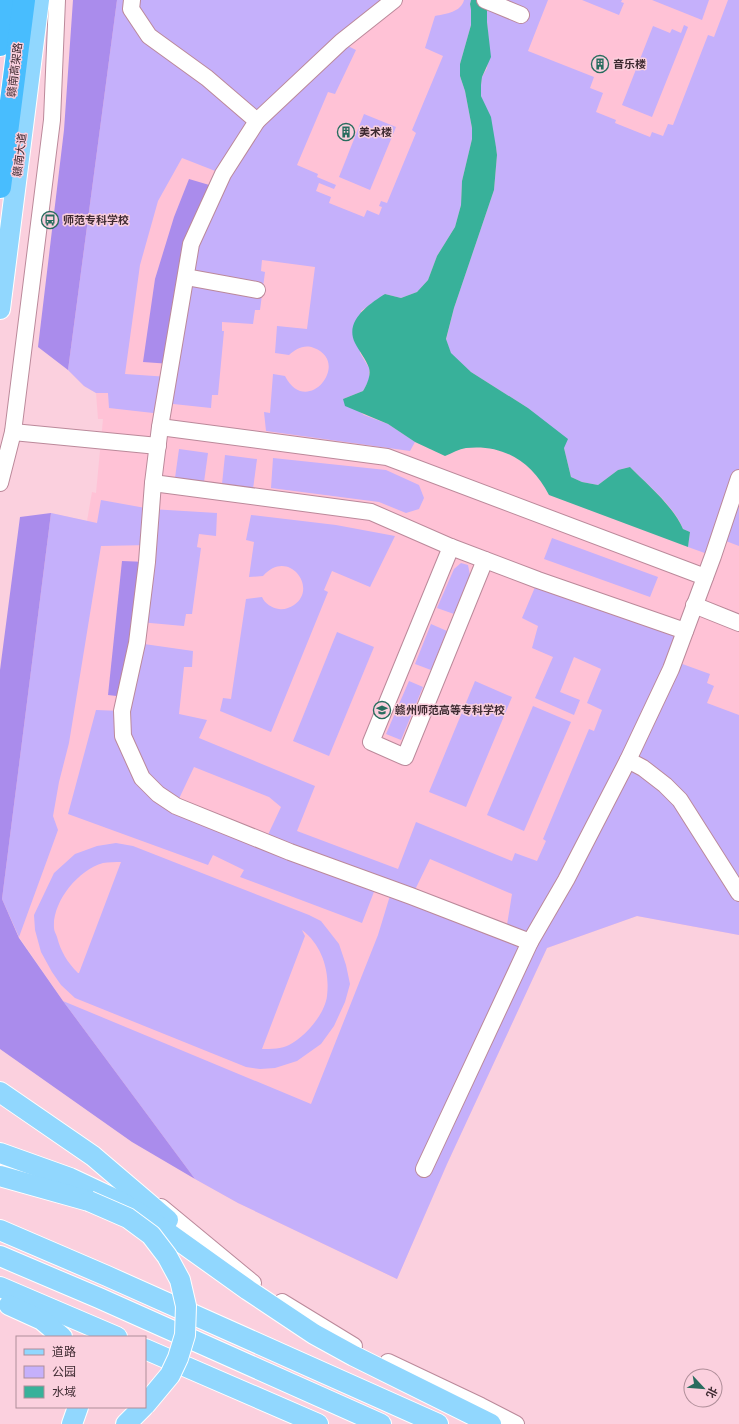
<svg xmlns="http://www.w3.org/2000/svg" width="739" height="1424" viewBox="0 0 739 1424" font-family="'Fira Sans','Noto Sans SC',sans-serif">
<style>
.built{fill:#ffc2d6}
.green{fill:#c5b0fb;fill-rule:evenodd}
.forest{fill:#aa8cec}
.water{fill:#38b19a}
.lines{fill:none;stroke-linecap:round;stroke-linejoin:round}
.minor-casing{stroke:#bb899a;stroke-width:18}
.major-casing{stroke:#fff;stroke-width:22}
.highway-casing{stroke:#fff;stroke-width:24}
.minor{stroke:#fff;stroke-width:16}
.major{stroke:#91d7fe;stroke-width:20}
.highway{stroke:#48bdfe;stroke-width:22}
.major-bridge-casing{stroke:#fff;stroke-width:22;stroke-linecap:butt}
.major-bridge{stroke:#91d7fe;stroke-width:20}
.labels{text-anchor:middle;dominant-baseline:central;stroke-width:3;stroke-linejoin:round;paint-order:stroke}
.poi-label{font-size:11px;font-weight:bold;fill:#3e2a31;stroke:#fbd0de;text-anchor:start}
.street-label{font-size:11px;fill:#3e2a31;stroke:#fbd0de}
</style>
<rect width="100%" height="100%" fill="#fbd0de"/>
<polygon class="built" points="117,0 739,0 739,935 637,916 547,948 447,1164 397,1279 238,1203 195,1179 63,1001 19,937 2,899 51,513 87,521 92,492 96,493 103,419 98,419 96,393 84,386 68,370"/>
<g class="green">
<path d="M 117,0 L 394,0 L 342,43 L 356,50 L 335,94 L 328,92 L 297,165 L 318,174 L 317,177 L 336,185 L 334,189 L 319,183 L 316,191 L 331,197 L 329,203 L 364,217 L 367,210 L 379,215 L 382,207 L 379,206 L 381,201 L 387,203 L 416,133 L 412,130 L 443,56 L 425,48 L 435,16 C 446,14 461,12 464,0 L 471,0 L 470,4 L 471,10 L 471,25 L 460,64 L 460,76 L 465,91 L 472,128 L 472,139 L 462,181 L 461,205 L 455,227 L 437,256 L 428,280 L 417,292 L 401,298 L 385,294 L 361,311 L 360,353 L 369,368 L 369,380 L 363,391 L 343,399 L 364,415 L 388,424 L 415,442 L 410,451 L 266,431 L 264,412 L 270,413 L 273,374 L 285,376 C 307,419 352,362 314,348 C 304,344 296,349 289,355 L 275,353 L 277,326 L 307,329 L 315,267 L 262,260 L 261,271 L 265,272 L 260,310 L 255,310 L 253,324 L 222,322 L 222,331 L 224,331 L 218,395 L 212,395 L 211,408 L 164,403 L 162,414 L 109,408 L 108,393 L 96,393 L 84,386 L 68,370 ZM 182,158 L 223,174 L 191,244 L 169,377 L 125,374 L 140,265 L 158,201 Z"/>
<path d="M 491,0 L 548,0 L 528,51 L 594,77 L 590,88 L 603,93 L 596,112 L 616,120 L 615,123 L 650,137 L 652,132 L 663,136 L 668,124 L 673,125 L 708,35 L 714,37 L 728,0 L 739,0 L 739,546 L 718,538 L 713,556 L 688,547 L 690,532 L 683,529 C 675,507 647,484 630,467 L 618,470 L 598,485 L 582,482 L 571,477 L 564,448 L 545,422 L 528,408 L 471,372 L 451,354 L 446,340 L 454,308 L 494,190 L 497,155 L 496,147 L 493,134 L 481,96 L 481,85 L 482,77 L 487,68 L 489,46 L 487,22 L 487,11 Z"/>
<polygon points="582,0 622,0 621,2 624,3 619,15"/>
<polygon points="652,0 709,0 702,20"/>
<polygon points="684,25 688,27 652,117 622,105 653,26 670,33 672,29 681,33"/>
<polygon points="364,114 396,127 370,190 339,177"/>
<polygon points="179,449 208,453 204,482 175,478"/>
<polygon points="225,455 257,459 253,489 222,484"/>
<polygon points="273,458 386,470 419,485 424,498 419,509 406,513 379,502 271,488"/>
<polygon points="101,500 151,509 217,513 216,536 199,534 197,547 201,548 192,614 186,614 184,626 139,622 149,545 101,546 69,743 59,782 53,816 58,830 19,937 2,899 51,513 97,523"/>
<path d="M 251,515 L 336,525 L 395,536 L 370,587 L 332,571 L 324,590 L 328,592 L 271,732 L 220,711 L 223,698 L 231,699 L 246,599 L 262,597 C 265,604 272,608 279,609 C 284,610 289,608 294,605 C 319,588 288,547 263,576 L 249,577 L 254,542 L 246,540 Z"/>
<polygon points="552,538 658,577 650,597 544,559"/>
<polygon points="461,563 468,565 470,575 454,614 437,608 454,569"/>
<path d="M 538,580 L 685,631 L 674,661 L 710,674 L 707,683 L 714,686 L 707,703 L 739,715 L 739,935 L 637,916 L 547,948 L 447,1164 L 397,1279 L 238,1203 L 195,1179 L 63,1001 L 311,1104 L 378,935 L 392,889 L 377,884 L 362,923 L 240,877 L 244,870 L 213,855 L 208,865 L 68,814 L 96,710 L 122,711 L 137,643 L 193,651 L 192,667 L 184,667 L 179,714 L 207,720 L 199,738 L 315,786 L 297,831 L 398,869 L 416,822 L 512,861 L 515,853 L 537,861 L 546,841 L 543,839 L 589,729 L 594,731 L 602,710 L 587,703 L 601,669 L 574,657 L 560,692 L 580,700 L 574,715 L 535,698 L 553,657 L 532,648 L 538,626 L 522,618 ZM 194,767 L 269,797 L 281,807 L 265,841 L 176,805 ZM 430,859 L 512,894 L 506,931 L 412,896 Z"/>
<polygon points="431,624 447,631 431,670 415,664"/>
<polygon points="337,632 374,647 329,756 293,741"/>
<polygon points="409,681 423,687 401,740 386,734"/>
<polygon points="475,681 512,697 466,807 429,792"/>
<polygon points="533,706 571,722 524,831 487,815"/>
<path d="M 116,843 L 133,846 L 309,915 L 321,921 L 339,944 L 346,965 L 350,984 L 345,1002 L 334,1026 L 321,1044 L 297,1061 L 275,1068 L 260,1069 L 246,1067 L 75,998 L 61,985 L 52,972 L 41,952 L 35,930 L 34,915 L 54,873 L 75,854 L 97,846 ZM 121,862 L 79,973 L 78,973 C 67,962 61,952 57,937 C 56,934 54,931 54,928 C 52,902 78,870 103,863 C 108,862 116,862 121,862 ZM 302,930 C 322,945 330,971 327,996 C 325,1014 305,1037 289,1045 C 282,1049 271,1049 262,1049 L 305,936 Z"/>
</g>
<g class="forest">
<polygon points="73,0 117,0 68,370 38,347 64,130"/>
<polygon points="189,179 216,187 191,244 171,364 143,362 155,279 174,217"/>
<polygon points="51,513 2,899 19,938 63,1001 195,1179 132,1142 0,1049 0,670 20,517"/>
<polygon points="122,561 147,562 125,697 108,695"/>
</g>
<path class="water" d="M 471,0 L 491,0 L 487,11 L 487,22 L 491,57 L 482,77 L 481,85 L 481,96 L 491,117 L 496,147 L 497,155 L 494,190 L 454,308 L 446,339 L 451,353 L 471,372 L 528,408 L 568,439 L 564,448 L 571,477 L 582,482 L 598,485 L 618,470 L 630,467 C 647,484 674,507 683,529 L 690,532 L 688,547 L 549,495 C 532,462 504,444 466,448 C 459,449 452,453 445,456 L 415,442 L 388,424 L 345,406 L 343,399 L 363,391 C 367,384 371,376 369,368 C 366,359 359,351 355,343 C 344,321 369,304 385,294 L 401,298 L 417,292 L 428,280 L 437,256 L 455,227 L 461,205 L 462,181 L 472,139 L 472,128 L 465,91 L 460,76 L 460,64 L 471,25 L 471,10 L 470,4 Z"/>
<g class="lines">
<g class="minor-casing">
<g id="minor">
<polyline points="132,0 131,9 149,36 207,78 257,121"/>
<polyline points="394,0 341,42 257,121 223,174 191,244 160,427 153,483 147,562 137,643 122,711 123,736 142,778 158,794 176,806 290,852 411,896 530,942 566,880 628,760 671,669 713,556 739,478"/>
<polyline points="485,0 521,15"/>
<polyline points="186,277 257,290"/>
<polyline points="160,427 387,457 705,577"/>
<polyline points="13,432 158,446"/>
<polyline points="0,483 13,432 52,120 57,0"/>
<polyline points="153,483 371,512 451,547 538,580 685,631"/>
<polyline points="451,547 371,742 405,757 485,560"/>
<polyline points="694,605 739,623"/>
<polyline points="628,760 643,768 665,785 680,800 739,893"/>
<polyline points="424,1169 530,942"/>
<polyline points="161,1207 253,1283"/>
<polyline points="282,1302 354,1346"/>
<polyline points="388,1362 481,1406 516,1424"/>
</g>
</g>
<g class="major-casing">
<g id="major">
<polyline points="0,309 39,0"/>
<polyline points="0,1092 93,1156 168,1220"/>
<polyline points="0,1153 70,1178 121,1202 150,1220 248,1290 314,1334 354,1356 491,1424"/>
<polyline points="0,1176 89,1201"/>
<polyline points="0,1230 107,1276 438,1424"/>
<polyline points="0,1256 99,1298 381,1424"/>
<polyline points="0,1287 117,1337"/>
<polyline points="9,1305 42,1320 62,1337"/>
<polyline points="145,1349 318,1424"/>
<polyline points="72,1424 78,1407"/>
<polyline points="126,1424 143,1407"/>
</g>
</g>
<g class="highway-casing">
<g id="highway">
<polyline points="0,45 6,0"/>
<polyline points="0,187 24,0"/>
</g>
</g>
<use href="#minor" class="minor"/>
<use href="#major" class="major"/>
<use href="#highway" class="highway"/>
<g class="major-bridge-casing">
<polyline id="major-bridge" points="89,1201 128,1218 151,1235 167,1256 180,1280 186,1306 185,1335 178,1358 170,1375 145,1405"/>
</g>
<use href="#major-bridge" class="major-bridge"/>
</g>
<defs>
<g id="building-ring" transform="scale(0.9)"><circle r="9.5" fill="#fbd0de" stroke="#286c5e" stroke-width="1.5"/><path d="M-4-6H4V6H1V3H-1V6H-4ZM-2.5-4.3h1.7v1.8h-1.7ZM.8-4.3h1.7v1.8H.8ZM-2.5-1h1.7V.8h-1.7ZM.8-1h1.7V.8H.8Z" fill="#286c5e"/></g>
<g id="bus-ring" transform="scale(0.9)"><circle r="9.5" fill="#fbd0de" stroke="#286c5e" stroke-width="1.5"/><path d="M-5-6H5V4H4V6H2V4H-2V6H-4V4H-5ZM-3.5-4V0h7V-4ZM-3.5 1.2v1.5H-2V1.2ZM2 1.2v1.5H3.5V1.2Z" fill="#286c5e"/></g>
<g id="university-ring" transform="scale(0.9)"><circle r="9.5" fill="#fbd0de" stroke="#286c5e" stroke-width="1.5"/><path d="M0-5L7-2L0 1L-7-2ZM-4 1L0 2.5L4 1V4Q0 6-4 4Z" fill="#286c5e"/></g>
</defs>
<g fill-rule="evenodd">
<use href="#building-ring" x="600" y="64"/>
<use href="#building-ring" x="346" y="132"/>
<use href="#bus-ring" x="50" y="220"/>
<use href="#university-ring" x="382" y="710"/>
</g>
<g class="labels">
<g class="poi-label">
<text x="613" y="64">音乐楼</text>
<text x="359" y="132">美术楼</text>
<text x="63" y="220">师范专科学校</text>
<text x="395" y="710">赣州师范高等专科学校</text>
</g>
<g class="street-label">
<text transform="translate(15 70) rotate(-83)">赣南高架路</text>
<text transform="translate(20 155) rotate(-83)">赣南大道</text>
</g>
</g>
<rect x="16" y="1336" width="130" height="72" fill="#fbd0de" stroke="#af8e99"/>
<rect x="24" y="1349" width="20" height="6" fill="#91d7fe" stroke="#af8e99"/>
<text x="52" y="1356" font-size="12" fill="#3e2a31">道路</text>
<rect x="24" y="1366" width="20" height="12" fill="#c5b0fb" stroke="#af8e99"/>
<text x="52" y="1376" font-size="12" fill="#3e2a31">公园</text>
<rect x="24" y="1386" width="20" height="12" fill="#38b19a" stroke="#af8e99"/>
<text x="52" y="1396" font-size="12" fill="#3e2a31">水域</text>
<g transform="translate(703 1388) rotate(116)"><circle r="19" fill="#fbd0de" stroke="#af8e99"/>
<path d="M0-3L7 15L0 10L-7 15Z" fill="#286c5e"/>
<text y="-6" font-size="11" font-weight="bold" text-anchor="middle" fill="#3e2a31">北</text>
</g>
</svg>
